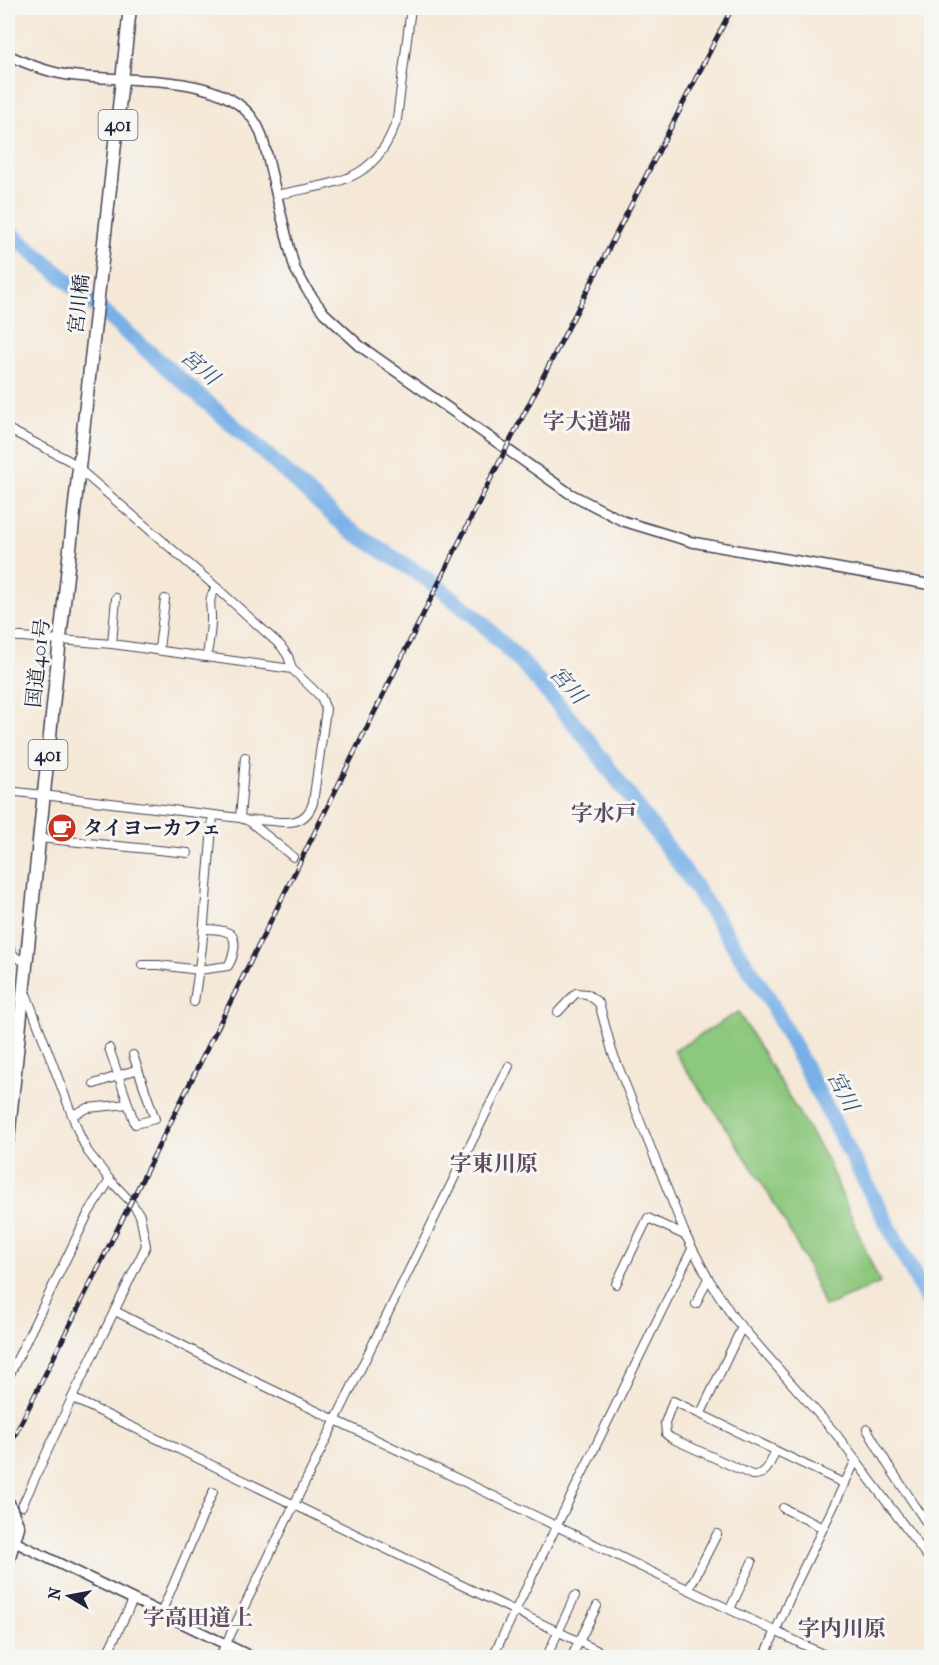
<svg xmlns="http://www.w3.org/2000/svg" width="939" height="1665" viewBox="0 0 939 1665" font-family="'IM FELL French Canon','Noto Serif JP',serif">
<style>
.green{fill:#8cc87d;stroke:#57755c;stroke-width:1.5}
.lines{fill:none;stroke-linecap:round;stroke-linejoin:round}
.river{stroke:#78b0e7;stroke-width:16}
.minor-casing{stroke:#424052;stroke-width:10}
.tertiary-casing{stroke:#424052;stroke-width:12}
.trunk-casing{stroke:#424052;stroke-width:15}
.minor{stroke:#fff;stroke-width:8}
.tertiary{stroke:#fff;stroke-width:9}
.trunk{stroke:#fff;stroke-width:12}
.rail-casing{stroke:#22223b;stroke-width:5}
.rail{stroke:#f6f6f2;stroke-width:3;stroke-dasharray:9;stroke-linecap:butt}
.labels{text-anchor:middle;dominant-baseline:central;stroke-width:6;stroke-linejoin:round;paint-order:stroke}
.shield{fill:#f6f6f2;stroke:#626272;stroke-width:1.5}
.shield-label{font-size:18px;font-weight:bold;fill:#22223b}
.street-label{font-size:20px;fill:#22223b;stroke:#f6f6f2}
.poi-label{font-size:20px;font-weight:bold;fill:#22223b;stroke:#f6f6f2;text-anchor:start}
.water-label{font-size:21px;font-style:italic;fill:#405477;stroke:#f6f6f2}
.quarter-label{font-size:22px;font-weight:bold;fill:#604963;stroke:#f6f6f2}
</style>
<rect width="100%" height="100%" fill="#f6f6f2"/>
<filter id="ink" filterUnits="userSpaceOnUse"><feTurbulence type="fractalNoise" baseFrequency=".0167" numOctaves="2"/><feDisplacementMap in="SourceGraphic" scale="12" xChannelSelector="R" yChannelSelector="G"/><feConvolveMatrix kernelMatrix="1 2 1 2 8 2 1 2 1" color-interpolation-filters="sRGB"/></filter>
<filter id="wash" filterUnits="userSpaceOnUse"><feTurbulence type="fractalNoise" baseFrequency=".008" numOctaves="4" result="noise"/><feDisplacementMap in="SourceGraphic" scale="24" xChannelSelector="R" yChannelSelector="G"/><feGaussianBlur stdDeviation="1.35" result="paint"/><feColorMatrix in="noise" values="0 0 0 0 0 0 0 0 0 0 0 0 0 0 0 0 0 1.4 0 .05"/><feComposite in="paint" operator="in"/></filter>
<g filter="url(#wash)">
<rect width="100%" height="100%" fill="#f5e8d7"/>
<path class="green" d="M 738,1012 L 826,1158 L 880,1283 L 824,1307 C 793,1218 726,1130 674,1051 Z"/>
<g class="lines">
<polyline class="river" points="8,231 58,273 249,439 347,528 433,583 479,620 525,666 588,740 688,876 768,997 932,1309"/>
</g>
</g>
<g filter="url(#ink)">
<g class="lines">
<g class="minor-casing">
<g id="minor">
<path d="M 276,195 C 335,182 376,184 397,119 L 411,8"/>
<polyline points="8,429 70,461 79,469 209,581 281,646 288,656 292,669"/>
<path d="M 8,636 L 112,644 L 292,669 L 321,697 L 326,709 L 313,803 C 302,835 271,816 249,821"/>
<polyline points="112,644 116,598"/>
<polyline points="159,649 165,599"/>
<path d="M 207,657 C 208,645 211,633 211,621 C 212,609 206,598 217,588"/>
<polyline points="8,791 240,818 249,821 293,857"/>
<polyline points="240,818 245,757"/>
<polyline points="39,838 188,853"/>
<polyline points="8,946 15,957 26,962"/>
<path d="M 142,965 L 159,965 L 199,970 L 228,966 C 233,958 239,939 229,933 C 222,929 212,929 204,929"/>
<polyline points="194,1002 202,947 213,815"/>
<polyline points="558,1012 576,993 587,994 599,1003 612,1051 686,1236 708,1278 733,1317 836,1434 932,1563"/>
<polyline points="109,1048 135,1124 155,1119 133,1055"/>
<polyline points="94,1084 138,1069"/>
<polyline points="72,1115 88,1108 128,1104"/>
<polyline points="616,1284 648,1218 686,1236"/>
<polyline points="696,1304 708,1278"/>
<polyline points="115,1311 227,1368 831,1658"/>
<polyline points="8,1378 89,1212 110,1180"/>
<polyline points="72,1398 613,1658"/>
<polyline points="701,1413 742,1327"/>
<polyline points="867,1429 888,1465 932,1531"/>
<path d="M 775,1452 C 770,1463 767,1476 752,1475 L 671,1438 L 666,1434 L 665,1423 L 673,1401 L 845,1484"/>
<polyline points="22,1506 72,1398 146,1246 140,1215 131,1202 110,1180 88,1152 80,1136 27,996 24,994"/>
<polyline points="783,1508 823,1528"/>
<polyline points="689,1589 717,1534"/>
<polyline points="730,1609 752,1562"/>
<polyline points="161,1613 213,1492"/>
<polyline points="105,1658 133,1600"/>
<polyline points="219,1658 509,1066"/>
<polyline points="492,1658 692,1249"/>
<polyline points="546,1658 575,1596"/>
<polyline points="571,1658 597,1606"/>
<polyline points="764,1658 795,1586 855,1462"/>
</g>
</g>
<g class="tertiary-casing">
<g id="tertiary">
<path d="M 8,55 C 27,64 47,72 68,75 C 124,84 233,68 260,131 C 266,147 269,164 273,180 C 280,210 287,240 295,269 L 307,290 L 324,313 L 360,346 L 569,493 L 623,521 L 692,542 L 932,585"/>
<polyline points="15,1542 254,1658"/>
</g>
</g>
<g class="trunk-casing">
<g id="trunk">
<polyline points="8,1139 60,639 130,8"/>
<polyline points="8,1503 18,1527 8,1560"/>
</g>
</g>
<use href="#minor" class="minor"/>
<use href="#tertiary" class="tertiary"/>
<use href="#trunk" class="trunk"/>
<g class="rail-casing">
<polyline id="rail" points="8,1449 484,492 732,8"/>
</g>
<use href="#rail" class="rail"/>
</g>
</g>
<defs>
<g id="cafe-disc" transform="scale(1.5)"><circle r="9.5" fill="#c8321e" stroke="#f6f6f2"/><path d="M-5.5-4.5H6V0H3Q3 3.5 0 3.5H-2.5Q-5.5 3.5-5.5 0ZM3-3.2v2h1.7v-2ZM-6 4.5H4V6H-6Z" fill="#fff"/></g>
</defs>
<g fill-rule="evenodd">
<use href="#cafe-disc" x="62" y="828"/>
</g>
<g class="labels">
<g class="shield">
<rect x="98.5" y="110" width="39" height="30" rx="4.5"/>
<rect x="28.5" y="740" width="39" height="30" rx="4.5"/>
</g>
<g class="shield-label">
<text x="118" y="125">401</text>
<text x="48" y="755">401</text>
</g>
<g class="street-label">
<text transform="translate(79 304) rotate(-84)">宮川橋</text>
<text transform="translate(38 663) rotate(-84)">国道401号</text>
</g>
<g class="poi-label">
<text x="83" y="828">タイヨーカフェ</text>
</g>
<g class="water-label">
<text transform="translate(200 367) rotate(41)">宮川</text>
<text transform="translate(568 685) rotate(48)">宮川</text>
<text transform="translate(843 1091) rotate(62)">宮川</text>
</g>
<g class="quarter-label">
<text x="587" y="422">字大道端</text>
<text x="604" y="814">字水戸</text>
<text x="494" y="1164">字東川原</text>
<text x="198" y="1618">字高田道上</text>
<text x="842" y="1629">字内川原</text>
</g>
</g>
<rect width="939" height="1665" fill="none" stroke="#f6f6f2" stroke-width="30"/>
<g transform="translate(69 1596) rotate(280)" stroke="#f6f6f2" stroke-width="4.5" paint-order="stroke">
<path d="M0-4.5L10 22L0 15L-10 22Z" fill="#22223b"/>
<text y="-9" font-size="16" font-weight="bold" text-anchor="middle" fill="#22223b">N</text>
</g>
</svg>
